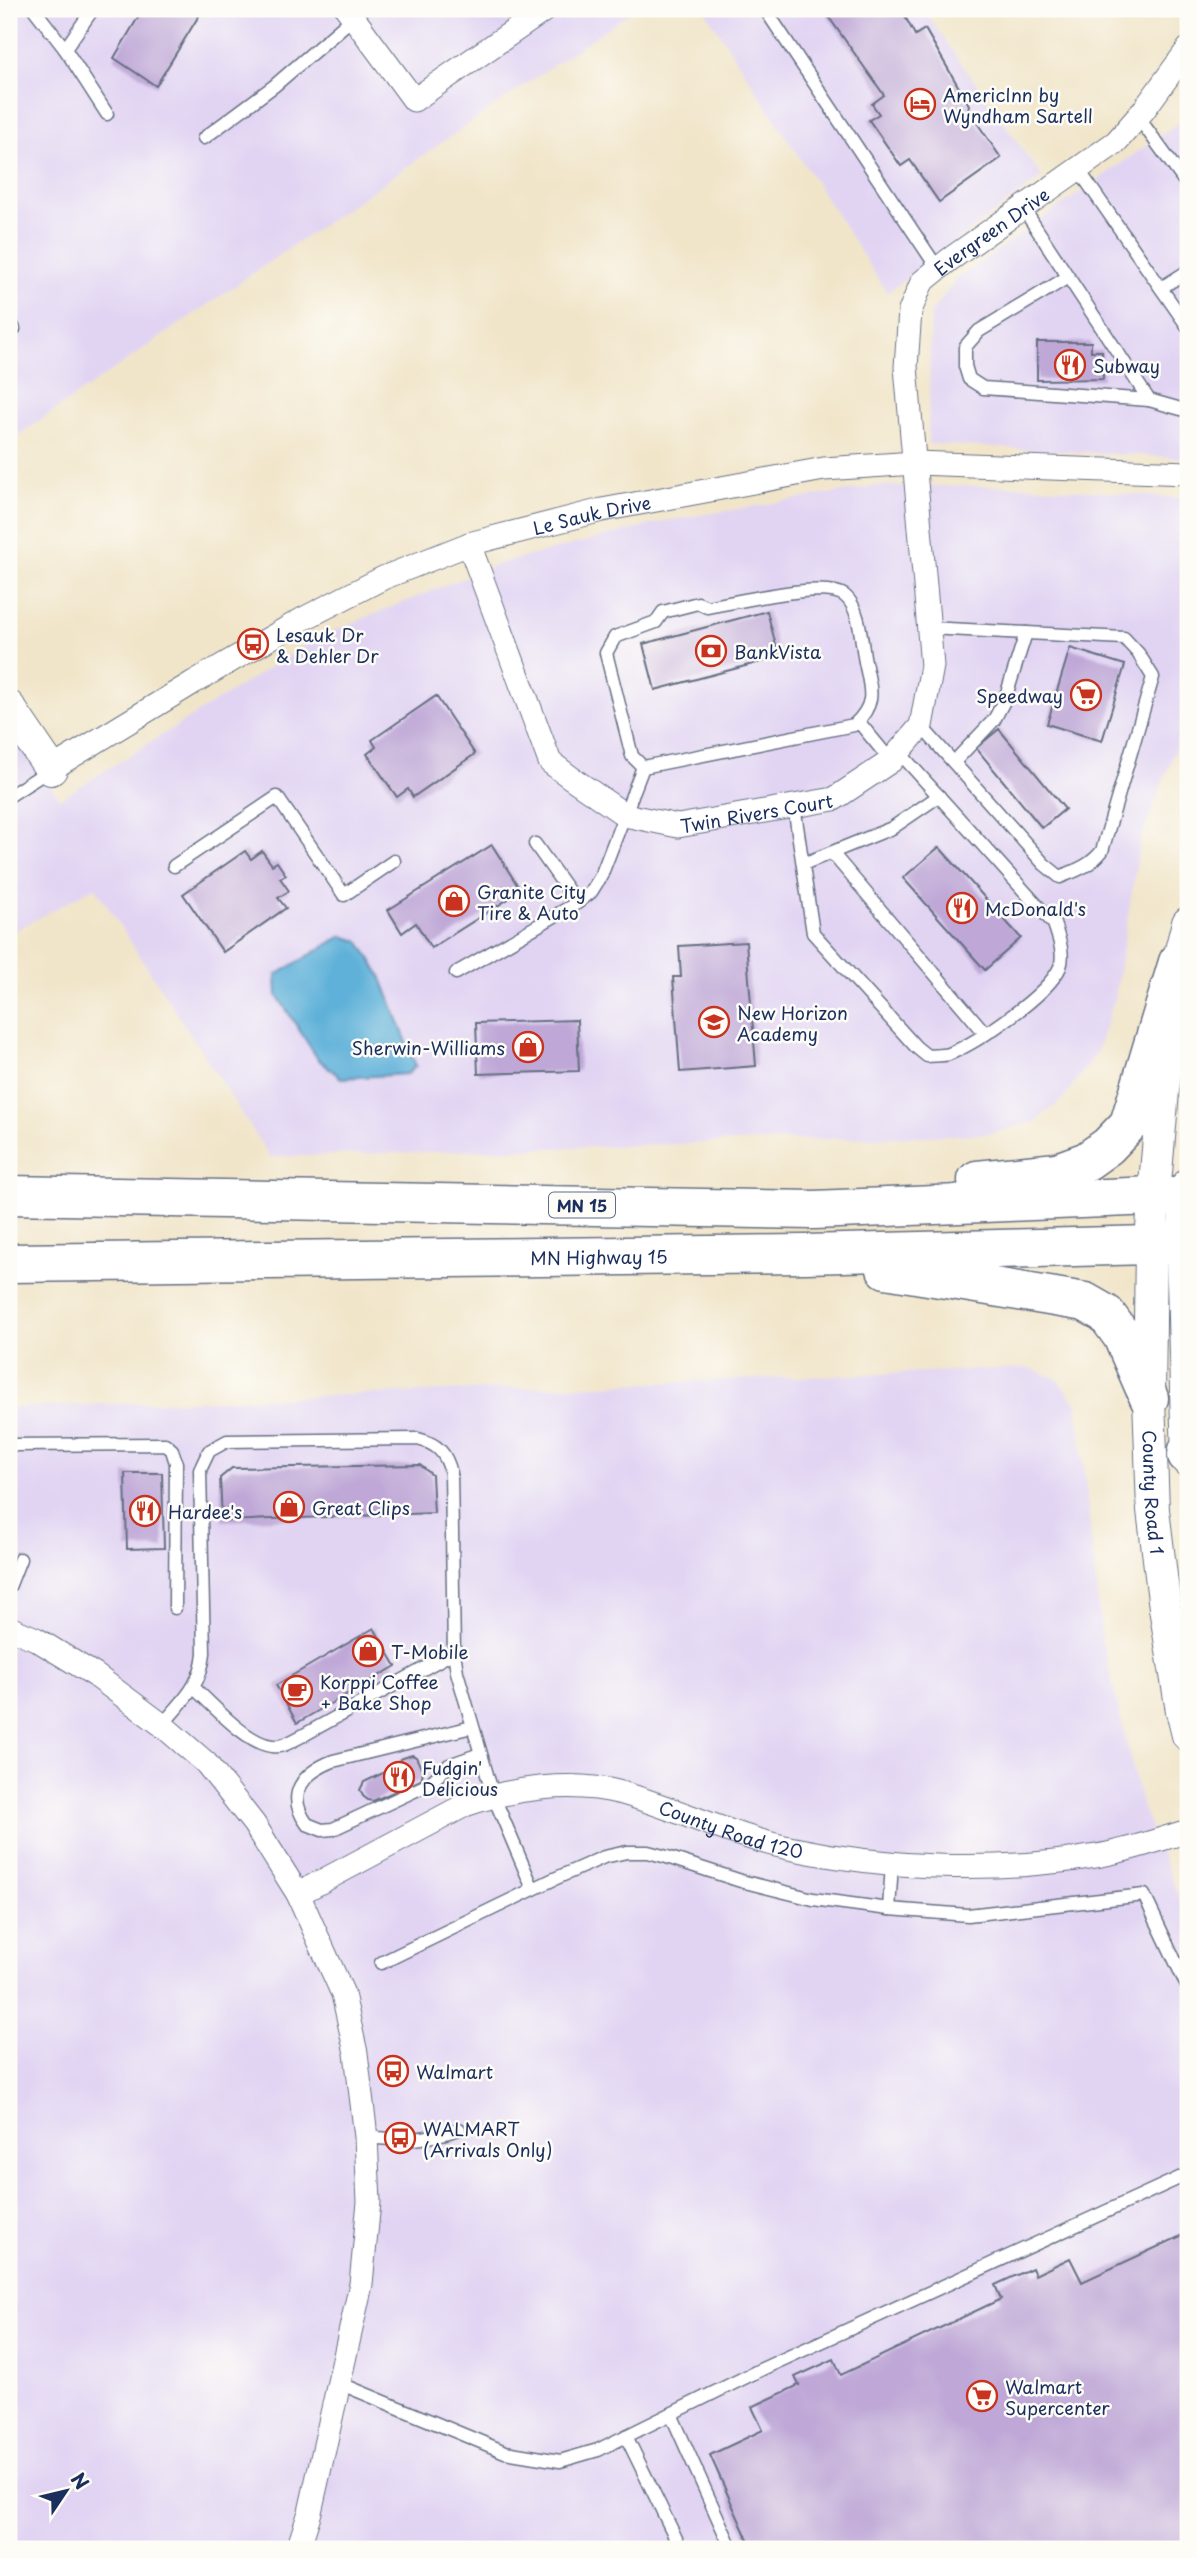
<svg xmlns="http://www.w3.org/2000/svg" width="1197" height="2558" viewBox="0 0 1197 2558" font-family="'Playpen Sans',sans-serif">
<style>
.built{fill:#e1d4f3}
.water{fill:#5eb1d9;stroke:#3c709c;stroke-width:2}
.building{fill:#bfa8d7}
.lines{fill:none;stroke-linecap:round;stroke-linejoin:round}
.lane-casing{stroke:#666f83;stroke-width:15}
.street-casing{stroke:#666f83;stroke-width:25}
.secondary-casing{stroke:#666f83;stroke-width:34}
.highway-casing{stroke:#666f83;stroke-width:41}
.lane{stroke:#fff;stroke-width:12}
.street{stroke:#fff;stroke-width:23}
.secondary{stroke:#fff;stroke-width:32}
.highway{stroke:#fff;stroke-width:38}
.labels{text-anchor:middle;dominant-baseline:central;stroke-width:5;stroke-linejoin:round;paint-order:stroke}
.shield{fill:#fdfcf7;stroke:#5f6c8c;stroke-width:2}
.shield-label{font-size:16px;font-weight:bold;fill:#1b2f5e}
.poi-label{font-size:18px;fill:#1b2f5e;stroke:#fdfcf7;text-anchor:start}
.street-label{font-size:18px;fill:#1b2f5e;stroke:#fdfcf7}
</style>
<rect width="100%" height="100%" fill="#fdfcf7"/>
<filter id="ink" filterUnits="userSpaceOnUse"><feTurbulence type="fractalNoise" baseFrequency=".0143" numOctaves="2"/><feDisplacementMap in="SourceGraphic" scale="14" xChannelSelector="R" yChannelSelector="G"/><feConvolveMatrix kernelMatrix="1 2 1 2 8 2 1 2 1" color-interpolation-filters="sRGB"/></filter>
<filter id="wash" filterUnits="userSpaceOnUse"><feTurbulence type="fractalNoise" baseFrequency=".00686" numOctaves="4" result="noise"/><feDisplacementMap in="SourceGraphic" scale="28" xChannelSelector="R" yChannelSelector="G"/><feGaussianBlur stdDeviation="1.57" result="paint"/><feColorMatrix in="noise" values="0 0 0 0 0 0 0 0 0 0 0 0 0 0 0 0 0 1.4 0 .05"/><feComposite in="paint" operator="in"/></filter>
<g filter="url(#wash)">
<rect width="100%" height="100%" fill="#f1e5c9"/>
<g class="built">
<polygon points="9,9 635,9 9,442"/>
<polygon points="704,9 923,9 1042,177 887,293"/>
<polygon points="1188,116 1188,458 928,444 931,312 957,279"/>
<polygon points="877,486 1029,486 1188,499 1188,716 1140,842 1115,996 1097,1052 1063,1099 1035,1122 988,1134 270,1157 95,887 9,934 9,724 60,799 320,636 498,564 666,521"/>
<polygon points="1029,1368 1056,1378 1077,1404 1102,1640 1141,1803 1188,1920 1188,2549 9,2549 9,1408"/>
</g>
<polygon class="water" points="342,936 359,941 381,976 416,1066 407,1074 341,1078 318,1059 277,995 276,975"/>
<g id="blocks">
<g class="building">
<polygon points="143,9 203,9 156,86 114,58"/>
<polygon points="823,9 901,9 915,35 925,29 969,105 966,118 973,117 1001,158 939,202 910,160 901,166 869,120 879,114 872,104 884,95"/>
<polygon points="1037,342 1091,342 1091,351 1102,351 1103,379 1037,380"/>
<polygon points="767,611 779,657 655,690 643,644"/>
<polygon points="1070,648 1125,665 1102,741 1047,724"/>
<polygon points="436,696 475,754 413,797 408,789 397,797 367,754 376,747 372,740"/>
<polygon points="999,729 1065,809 1042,828 976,748"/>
<polygon points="492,845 521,891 431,948 416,923 402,933 388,910"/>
<polygon points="939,847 1021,938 985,970 903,878"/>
<polygon points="245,851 251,859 262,851 272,865 277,862 286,875 280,878 289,891 278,898 286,908 223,952 183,894"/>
<polygon points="746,942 756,1066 680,1072 673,977 681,977 679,946"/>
<polygon points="577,1020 579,1071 478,1074 476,1023"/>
<polygon points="420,1465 432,1475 434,1513 222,1521 220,1478 232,1468"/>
<polygon points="125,1473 162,1473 164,1548 127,1549"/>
<polygon points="374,1628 396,1666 297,1723 276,1685"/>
<polygon points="412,1755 416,1757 423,1772 421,1780 373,1801 368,1800 363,1796 360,1790 364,1782 398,1766 400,1759"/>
<polygon points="1183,2235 1188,2247 1188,2549 752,2549 710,2455 763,2430 752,2407 799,2385 795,2377 834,2359 841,2375 1001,2299 995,2285 1032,2268 1035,2275 1070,2258 1082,2282"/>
</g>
</g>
</g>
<g filter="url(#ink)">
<use href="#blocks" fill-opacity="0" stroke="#666f83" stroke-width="2"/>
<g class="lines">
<g class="lane-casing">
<g id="lane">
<polyline points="34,9 65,49"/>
<polyline points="93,9 65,49 107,114"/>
<polyline points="765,9 938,269"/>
<polyline points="1138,117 1188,186"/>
<polyline points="204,138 274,86 354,17"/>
<polyline points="1078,169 1188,327"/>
<polyline points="1023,208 1149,400 1188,411"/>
<polyline points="1068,277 979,331 965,347 965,366 969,379 983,388 1149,400"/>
<polyline points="1161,288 1188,271"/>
<polyline points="9,318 14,329 9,334"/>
<polyline points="858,721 891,761"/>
<path d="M 921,726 L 1044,864 L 1060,877 C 1077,870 1090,866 1102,851 L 1153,677 L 1138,653 L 1124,638 L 928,628"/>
<polyline points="954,762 994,720 1005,699 1026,633"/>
<polyline points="9,796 51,769"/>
<path d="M 794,806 L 813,933 L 916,1047 L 927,1056 C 934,1055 942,1056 949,1054 C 978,1042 1048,995 1060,967 C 1065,954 1058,936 1054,924 L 899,752"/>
<polyline points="535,844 577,903"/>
<polyline points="832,853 985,1033"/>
<polyline points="803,864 892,828 939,796"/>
<polyline points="174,866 277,797 344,895 394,861"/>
<path d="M 456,973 L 577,903 L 591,892 L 601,876 L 643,767 L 632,756 L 606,653 L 615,637 L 656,622 L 663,612 L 698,603 L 707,607 C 734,603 825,580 845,596 C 861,609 861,643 865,662 C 871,691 877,703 854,725 L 643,767"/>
<polyline points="9,1445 165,1444 172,1450 176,1463 175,1608"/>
<polyline points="9,1587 20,1559"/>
<path d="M 193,1687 C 212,1704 246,1743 272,1746 C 283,1748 293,1740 302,1736 L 454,1652"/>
<path d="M 162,1725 C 183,1700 201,1686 204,1653 L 200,1470 L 209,1451 L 227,1441 L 418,1439 C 438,1444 446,1453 451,1473 L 454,1652 L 457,1672 L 493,1795 L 533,1889"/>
<path d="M 472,1727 L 333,1761 C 303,1773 285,1794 307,1824 L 322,1830 L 333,1829 L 429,1784 L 449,1765 L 480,1754"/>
<polyline points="889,1909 892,1864"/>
<polyline points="381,1963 552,1880 604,1857 627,1852 648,1852 667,1857 741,1881 813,1899 889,1909 968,1915 1144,1895 1188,1988"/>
<path d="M 366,2137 C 407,2141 420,2141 459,2129"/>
<polyline points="339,2383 505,2452 560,2461 598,2450 762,2369 1188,2174"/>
<polyline points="671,2414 729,2543 728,2549"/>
<polyline points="626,2436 681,2549"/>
</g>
</g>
<g class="street-casing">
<g id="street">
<polyline points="347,9 414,100 546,9"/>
<path id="s1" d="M 469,544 L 550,762 L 570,777 L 625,815 L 678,826 L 834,799 L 891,761 L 921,726 L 932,666 L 906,367 L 910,311 L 922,282 L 949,260 L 1116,142 L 1143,111 L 1188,49"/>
<path id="s2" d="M 51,769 L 194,682 L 303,619 L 383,578 L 469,544 L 602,510 L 824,469 L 915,463 L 1188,473"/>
<polyline points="9,1628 36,1639 95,1675 162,1725 206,1763 254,1824 298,1894 343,1994 356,2053 366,2137 369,2202 361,2284 310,2512 298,2549"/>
<path id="s3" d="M 298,1894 L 465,1805 C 512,1788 573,1780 622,1793 C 678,1809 731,1836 789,1848 C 887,1869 997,1873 1096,1856 C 1127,1851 1158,1840 1188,1831"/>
</g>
</g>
<g class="secondary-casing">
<g id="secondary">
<polyline points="9,707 51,769"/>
<path id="s4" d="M 1188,923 L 1178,962 L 1163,1091 L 1154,1196 L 1151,1246 L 1149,1398 L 1153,1510 L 1165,1608 L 1182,1711 L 1188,1735"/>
<polyline points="1188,1185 1182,1245 1188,1461"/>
</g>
</g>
<g class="highway-casing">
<g id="highway">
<polyline points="977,1180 1057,1172 1087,1161 1108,1146 1129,1124 1178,962"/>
<polyline points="9,1195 814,1210 1154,1196 1188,1198"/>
<path id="s5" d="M 9,1263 L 805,1254 L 1188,1244"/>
<polyline points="886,1269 1085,1302 1106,1314 1122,1336 1149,1398"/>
<polyline points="1187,1455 1188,1450"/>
</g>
</g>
<use href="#lane" class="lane"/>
<use href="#street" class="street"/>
<use href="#secondary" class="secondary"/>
<use href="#highway" class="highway"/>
</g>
</g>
<defs>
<g id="hotel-ring" transform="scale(1.575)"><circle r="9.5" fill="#fdfcf7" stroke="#c8321e" stroke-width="1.5"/><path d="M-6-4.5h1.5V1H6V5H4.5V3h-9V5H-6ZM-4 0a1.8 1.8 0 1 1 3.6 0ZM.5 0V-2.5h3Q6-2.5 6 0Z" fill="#c8321e"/></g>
<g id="restaurant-ring" transform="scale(1.575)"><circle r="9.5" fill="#fdfcf7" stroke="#c8321e" stroke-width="1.5"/><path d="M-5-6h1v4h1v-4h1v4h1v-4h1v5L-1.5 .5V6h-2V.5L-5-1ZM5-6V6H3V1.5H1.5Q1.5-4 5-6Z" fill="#c8321e"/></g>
<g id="bus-ring" transform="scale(1.575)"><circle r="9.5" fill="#fdfcf7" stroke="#c8321e" stroke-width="1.5"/><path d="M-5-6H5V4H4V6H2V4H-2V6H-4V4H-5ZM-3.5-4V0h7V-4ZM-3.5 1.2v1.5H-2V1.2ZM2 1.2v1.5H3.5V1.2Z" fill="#c8321e"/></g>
<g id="bank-ring" transform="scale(1.575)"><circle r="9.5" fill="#fdfcf7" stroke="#c8321e" stroke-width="1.5"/><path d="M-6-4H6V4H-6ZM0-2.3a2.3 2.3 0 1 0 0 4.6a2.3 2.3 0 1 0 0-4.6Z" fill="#c8321e"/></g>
<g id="supermarket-ring" transform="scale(1.575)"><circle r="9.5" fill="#fdfcf7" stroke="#c8321e" stroke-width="1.5"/><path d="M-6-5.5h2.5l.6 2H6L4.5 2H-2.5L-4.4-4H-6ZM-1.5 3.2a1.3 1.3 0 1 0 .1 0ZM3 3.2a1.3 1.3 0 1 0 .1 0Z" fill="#c8321e"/></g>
<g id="shop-ring" transform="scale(1.575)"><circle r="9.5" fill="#fdfcf7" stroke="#c8321e" stroke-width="1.5"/><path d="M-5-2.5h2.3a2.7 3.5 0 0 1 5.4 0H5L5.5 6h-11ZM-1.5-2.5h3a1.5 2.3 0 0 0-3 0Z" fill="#c8321e"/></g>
<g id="school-ring" transform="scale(1.575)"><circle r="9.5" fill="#fdfcf7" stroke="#c8321e" stroke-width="1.5"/><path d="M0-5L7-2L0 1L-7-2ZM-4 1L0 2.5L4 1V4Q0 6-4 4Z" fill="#c8321e"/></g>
<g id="cafe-ring" transform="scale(1.575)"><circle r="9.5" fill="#fdfcf7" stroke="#c8321e" stroke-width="1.5"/><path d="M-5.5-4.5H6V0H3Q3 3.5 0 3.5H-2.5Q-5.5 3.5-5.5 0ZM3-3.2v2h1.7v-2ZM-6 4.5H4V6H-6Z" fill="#c8321e"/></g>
</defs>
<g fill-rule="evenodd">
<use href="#hotel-ring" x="920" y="104"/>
<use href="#restaurant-ring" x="1070" y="365"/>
<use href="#bus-ring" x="253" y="644"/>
<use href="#bank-ring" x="711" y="651"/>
<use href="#supermarket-ring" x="1086" y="695"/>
<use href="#shop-ring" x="454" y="901"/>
<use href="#restaurant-ring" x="962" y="908"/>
<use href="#school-ring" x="714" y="1022"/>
<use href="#shop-ring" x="528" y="1047"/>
<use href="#shop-ring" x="289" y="1507"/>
<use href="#restaurant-ring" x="145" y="1511"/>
<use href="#shop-ring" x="368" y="1651"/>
<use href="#cafe-ring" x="297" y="1691"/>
<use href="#restaurant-ring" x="399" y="1777"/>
<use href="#bus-ring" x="393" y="2071"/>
<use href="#bus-ring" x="400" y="2138"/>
<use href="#supermarket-ring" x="982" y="2396"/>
</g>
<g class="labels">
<rect class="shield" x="549" y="1192.5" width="66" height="25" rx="5"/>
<g class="shield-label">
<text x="582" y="1205">MN 15</text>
</g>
<g class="poi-label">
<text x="943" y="94">AmericInn by<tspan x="943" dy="21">Wyndham Sartell</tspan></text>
<text x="1093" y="365">Subway</text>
<text x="276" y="634">Lesauk Dr<tspan x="276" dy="21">&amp; Dehler Dr</tspan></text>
<text x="734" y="651">BankVista</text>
<text x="1063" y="695" text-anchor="end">Speedway</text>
<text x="477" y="891">Granite City<tspan x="477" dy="21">Tire &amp; Auto</tspan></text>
<text x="985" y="908">McDonald's</text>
<text x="737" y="1012">New Horizon<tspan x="737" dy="21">Academy</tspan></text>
<text x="505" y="1047" text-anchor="end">Sherwin-Williams</text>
<text x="312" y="1507">Great Clips</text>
<text x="168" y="1511">Hardee's</text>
<text x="391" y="1651">T-Mobile</text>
<text x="320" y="1681">Korppi Coffee<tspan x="320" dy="21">+ Bake Shop</tspan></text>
<text x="422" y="1767">Fudgin'<tspan x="422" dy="21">Delicious</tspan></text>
<text x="416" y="2071">Walmart</text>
<text x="423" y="2128">WALMART<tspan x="423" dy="21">(Arrivals Only)</tspan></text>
<text x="1005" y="2386">Walmart<tspan x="1005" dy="21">Supercenter</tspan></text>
</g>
<g class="street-label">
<text stroke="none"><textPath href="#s1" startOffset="1186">Evergreen Drive</textPath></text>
<text stroke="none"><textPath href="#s2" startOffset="602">Le Sauk Drive</textPath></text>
<text stroke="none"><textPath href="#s1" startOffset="458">Twin Rivers Court</textPath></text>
<text stroke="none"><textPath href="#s5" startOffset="590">MN Highway 15</textPath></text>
<text stroke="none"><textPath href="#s4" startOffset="572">County Road 1</textPath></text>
<text stroke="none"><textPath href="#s3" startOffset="464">County Road 120</textPath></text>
</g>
</g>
<rect width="1197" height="2558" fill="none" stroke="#fdfcf7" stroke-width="35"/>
<g transform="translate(66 2491) rotate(55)" stroke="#fdfcf7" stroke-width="5" paint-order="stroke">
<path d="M0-5L12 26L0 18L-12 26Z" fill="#1b2f5e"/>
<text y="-10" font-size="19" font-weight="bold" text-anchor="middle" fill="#1b2f5e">N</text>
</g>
</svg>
